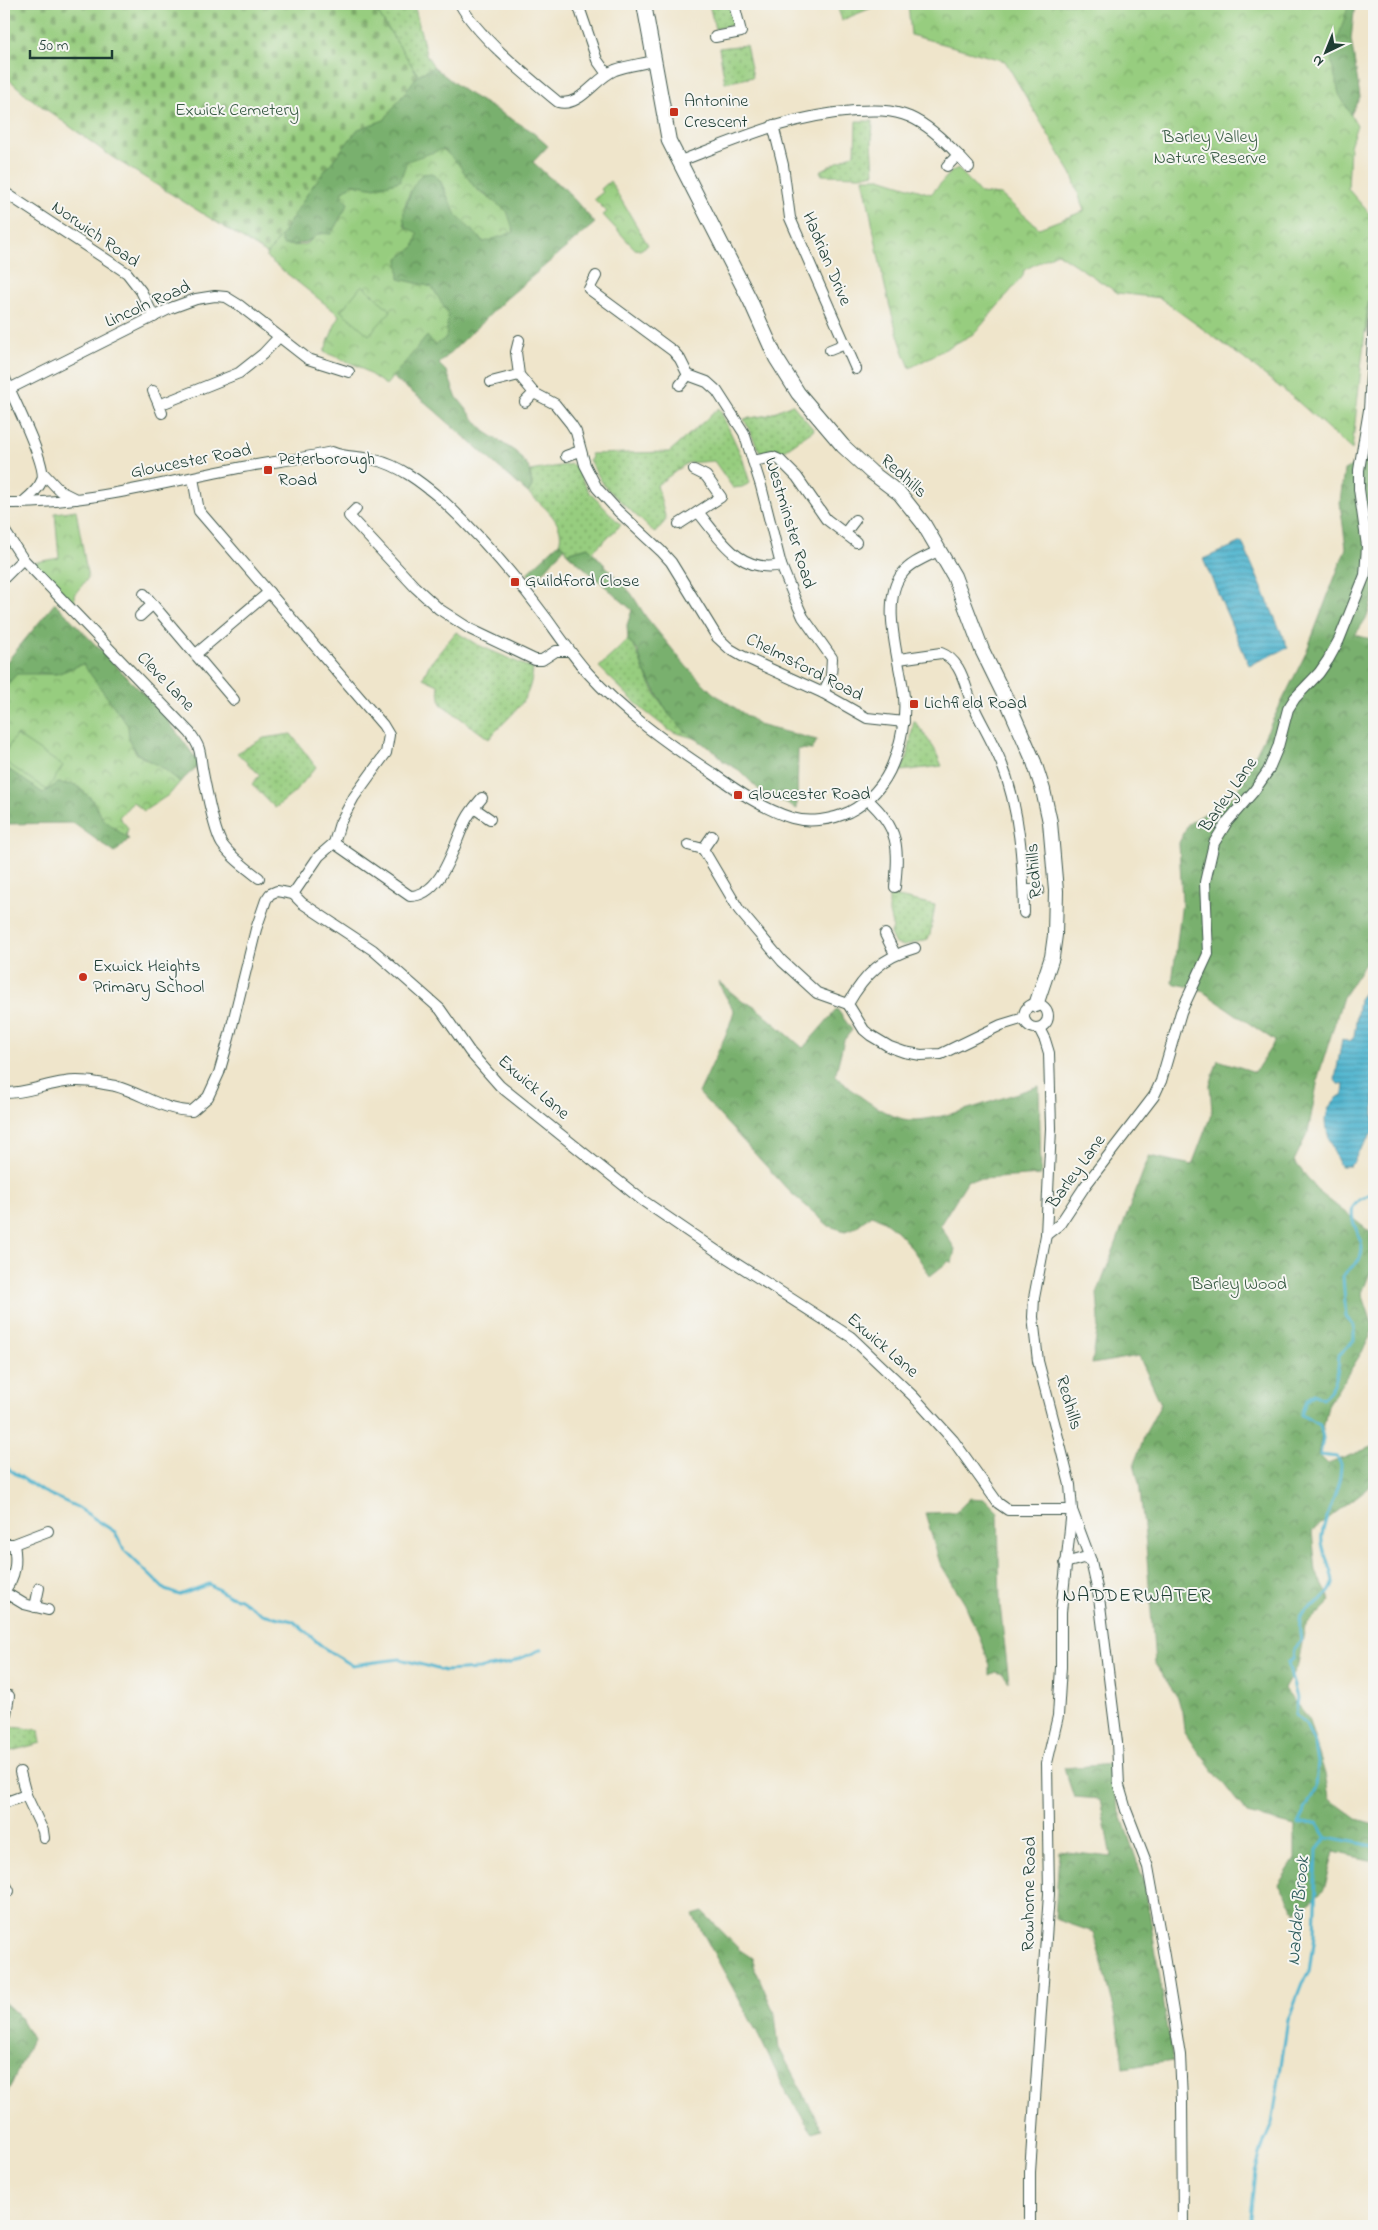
<svg xmlns="http://www.w3.org/2000/svg" width="1378" height="2230" viewBox="0 0 1378 2230" font-family="'Indie Flower',sans-serif">
<style>
.grass{fill:url(#grass-dots);stroke:#5b855a}
.forest{fill:url(#forest-crowns);stroke:#4c7651}
.cemetery{fill:url(#cemetery-stones);stroke:#5b855a}
.park{fill:url(#park-crowns);stroke:#5b855a}
.pitch{fill:#97cd7f;stroke:#5b855a}
.water{fill:url(#water-rules);stroke:#387982}
.lines{fill:none;stroke-linecap:round;stroke-linejoin:round}
.stream{stroke:#51b5cf;stroke-width:3}
.street-casing{stroke:#3e564b;stroke-width:12}
.secondary-casing{stroke:#3e564b;stroke-width:16}
.street{stroke:#fff;stroke-width:10}
.secondary{stroke:#fff;stroke-width:14}
.poi-dot{fill:#c8321e;stroke:#f6f6f2;stroke-width:2}
.labels{text-anchor:middle;dominant-baseline:central;stroke-width:4;stroke-linejoin:round;paint-order:stroke}
.poi-label{font-size:18px;fill:#1f3d34;stroke:#f6f6f2;text-anchor:start}
.park-label{font-size:18px;fill:#375a43;stroke:#f6f6f2}
.street-label{font-size:18px;fill:#1f3d34;stroke:#f6f6f2}
.water-label{font-size:19px;font-style:italic;fill:#2c5b5b;stroke:#f6f6f2}
.quarter-label{font-size:20px;letter-spacing:1px;fill:#1f3d34;stroke:#f6f6f2}
</style>
<defs>
<pattern id="grass-dots" width="8" height="8" patternUnits="userSpaceOnUse" patternTransform="scale(1.25)"><rect width="8" height="8" fill="#97cd7f"/><path d="M2 2h.1M6 6h.1" fill="none" stroke="#7ba869" stroke-width="1.8" stroke-linecap="round"/></pattern>
<pattern id="forest-crowns" width="20" height="18" patternUnits="userSpaceOnUse" patternTransform="scale(1.25)"><rect width="20" height="18" fill="#79b06e"/><path d="M2 6a3 3 0 1 1 6 0M12 15a3 3 0 1 1 6 0" fill="none" stroke="#63905b"/></pattern>
<pattern id="cemetery-stones" width="16" height="16" patternUnits="userSpaceOnUse" patternTransform="scale(1.25)"><rect width="16" height="16" fill="#97cd7f"/><path d="M2 7V4a2 2 0 0 1 4 0v3zM10 15v-3a2 2 0 0 1 4 0v3z" fill="#7ba869"/></pattern>
<pattern id="park-crowns" width="20" height="18" patternUnits="userSpaceOnUse" patternTransform="scale(1.25)"><rect width="20" height="18" fill="#97cd7f"/><path d="M2 6a3 3 0 1 1 6 0M12 15a3 3 0 1 1 6 0" fill="none" stroke="#7ba869"/></pattern>
<pattern id="water-rules" width="6" height="5" patternUnits="userSpaceOnUse" patternTransform="scale(1.25)"><rect width="6" height="5" fill="#51b5cf"/><path d="M0 2.5h6" fill="none" stroke="#4394a9"/></pattern>
</defs>
<rect width="100%" height="100%" fill="#f6f6f2"/>
<filter id="ink" filterUnits="userSpaceOnUse"><feTurbulence type="fractalNoise" baseFrequency=".02" numOctaves="2"/><feDisplacementMap in="SourceGraphic" scale="10" xChannelSelector="R" yChannelSelector="G"/><feConvolveMatrix kernelMatrix="1 2 1 2 8 2 1 2 1" color-interpolation-filters="sRGB"/></filter>
<filter id="wash" filterUnits="userSpaceOnUse"><feTurbulence type="fractalNoise" baseFrequency=".0096" numOctaves="4" result="noise"/><feDisplacementMap in="SourceGraphic" scale="20" xChannelSelector="R" yChannelSelector="G"/><feGaussianBlur stdDeviation="1.12" result="paint"/><feColorMatrix in="noise" values="0 0 0 0 0 0 0 0 0 0 0 0 0 0 0 0 0 1.4 0 .05"/><feComposite in="paint" operator="in"/></filter>
<g filter="url(#wash)">
<rect width="100%" height="100%" fill="#efe5cb"/>
<g class="grass">
<polygon points="372,4 414,4 426,54 434,67 418,75"/>
<polygon points="709,4 730,4 736,24 715,29"/>
<polygon points="848,4 881,4 842,20 838,9"/>
<polygon points="746,45 753,77 725,83 719,48"/>
<polygon points="856,121 873,121 872,141 874,173 861,176 822,175 820,171 855,153"/>
<polygon points="792,404 814,430 782,452 774,448 761,454 744,419 768,415"/>
<polygon points="719,408 742,457 750,483 742,487 733,488 714,461 687,463 657,485 666,520 655,533 605,487 589,460 592,458 590,454 669,452"/>
<path d="M 571,464 L 576,467 L 589,492 L 621,525 L 592,552 L 588,547 L 567,553 L 565,547 L 559,543 C 567,524 541,504 528,493 L 532,486 L 530,471 Z"/>
<path d="M 456,632 L 476,644 L 533,669 C 530,706 510,713 489,739 L 441,704 L 438,685 L 423,678 L 429,665 Z"/>
<path d="M 628,640 C 640,653 638,658 645,673 C 657,700 672,722 697,739 L 670,731 L 642,709 L 599,667 Z"/>
<polygon points="914,720 934,748 942,766 901,771 908,755"/>
<polygon points="291,734 316,767 294,793 275,808 252,784 260,775 237,753 264,738"/>
<polygon points="889,895 935,905 930,935 928,939 904,946 895,944 890,934 893,929 889,913"/>
<polygon points="4,1726 39,1730 41,1743 4,1753"/>
</g>
<g class="forest">
<polygon points="1315,4 1355,4 1351,39 1360,97 1343,129 1345,191 1374,219 1374,254 1367,333 1358,324"/>
<path d="M 434,67 L 464,91 L 530,130 L 548,146 L 533,162 L 549,177 L 565,189 L 595,223 L 507,298 L 439,364 L 447,372 L 456,396 L 484,431 L 516,452 L 529,468 L 532,486 L 528,493 L 426,403 L 392,377 L 427,336 L 432,287 L 399,279 L 398,258 L 414,247 L 402,216 L 414,183 L 422,174 L 432,173 L 440,180 L 444,191 L 483,242 L 514,232 L 492,199 L 475,188 L 459,165 L 443,149 L 400,181 L 375,188 L 353,184 L 342,192 L 348,204 L 331,234 L 321,233 C 308,242 300,246 283,245 L 280,237 L 311,188 L 358,129 L 384,120 L 418,75 Z"/>
<polygon points="1374,394 1374,594 1367,617 1355,635 1371,639 1374,635 1374,950 1343,997 1319,1074 1308,1132 1294,1161 1319,1192 1370,1232 1372,1268 1362,1293 1374,1329 1362,1352 1328,1405 1318,1454 1328,1464 1374,1446 1374,1483 1312,1531 1316,1572 1331,1601 1305,1627 1298,1664 1284,1689 1308,1718 1325,1774 1329,1798 1357,1819 1374,1824 1374,1861 1334,1852 1324,1890 1296,1912 1278,1885 1295,1859 1295,1826 1247,1814 1195,1747 1184,1730 1182,1712 1178,1698 1155,1664 1146,1545 1139,1483 1134,1464 1146,1432 1161,1404 1139,1356 1092,1364 1099,1319 1097,1294 1149,1156 1192,1165 1212,1112 1210,1085 1218,1060 1255,1072 1275,1041 1199,989 1172,983 1182,902 1179,843 1188,824 1236,794 1305,655 1346,548 1340,502 1344,470 1365,459"/>
<polygon points="559,543 565,547 535,582 527,573"/>
<polygon points="588,547 631,593 646,617 686,666 713,693 762,726 817,740 812,750 798,749 797,809 760,791 739,770 723,761 718,754 685,731 669,715 644,671 638,651 628,640 627,625 632,610 567,553"/>
<polygon points="55,603 164,715 200,764 180,782 164,769 138,754 129,741 127,725 83,664 57,674 39,673 4,688 4,665"/>
<polygon points="4,766 43,793 58,783 76,785 91,798 103,819 129,839 115,853 73,823 4,824"/>
<path d="M 719,982 L 743,1002 L 753,1005 L 803,1048 L 837,1009 L 852,1030 L 844,1040 L 835,1076 C 855,1092 877,1112 903,1119 C 931,1126 1008,1095 1039,1086 L 1041,1175 L 968,1180 L 940,1225 L 955,1249 L 952,1263 L 949,1261 L 930,1276 C 917,1254 896,1223 871,1215 L 856,1227 L 845,1231 L 829,1226 L 790,1192 L 699,1093 L 728,1030 L 734,1011 L 721,988 Z"/>
<polygon points="970,1498 985,1499 998,1512 1000,1605 1009,1682 1003,1674 996,1672 990,1675 990,1665 980,1638 965,1604 940,1563 925,1513 956,1512"/>
<path d="M 1112,1764 L 1117,1803 L 1145,1885 L 1173,2061 L 1123,2068 C 1120,2021 1106,1977 1093,1932 L 1055,1919 L 1059,1851 L 1111,1857 L 1100,1799 L 1074,1797 L 1064,1768 Z"/>
<polygon points="703,1912 740,1950 752,1958 755,1968 775,2015 779,2048 822,2129 812,2132 787,2094 759,2036 693,1915"/>
<polygon points="4,2002 19,2016 32,2039 4,2101"/>
</g>
<polygon class="cemetery" points="4,4 372,4 418,75 384,120 358,129 311,188 269,255 112,157 29,97 6,77 4,67"/>
<g class="park">
<path d="M 908,4 L 1349,4 L 1331,60 L 1339,94 L 1357,125 L 1350,146 L 1348,189 L 1374,219 L 1374,250 L 1352,450 L 1296,400 L 1243,358 L 1160,298 L 1118,293 L 1057,253 L 1024,270 L 1023,276 L 975,333 L 910,368 C 885,308 877,242 863,178 L 880,178 L 931,194 L 952,171 L 958,168 L 980,193 L 1001,195 L 1039,228 L 1084,211 L 1072,175 L 1005,61 L 911,35 Z"/>
<path d="M 443,149 L 459,165 L 475,188 L 507,211 L 514,232 L 484,242 L 456,215 L 440,180 L 432,173 L 422,174 C 410,188 400,209 405,227 L 418,233 L 414,247 L 398,258 L 399,279 L 432,287 L 448,314 L 446,338 L 435,345 L 427,336 L 386,385 L 358,366 L 324,352 L 339,315 L 266,257 L 280,237 L 283,245 C 290,245 299,247 305,244 C 318,238 311,232 331,234 L 348,204 L 341,193 L 353,184 L 375,188 L 400,181 L 407,161 Z"/>
<polygon points="610,181 648,245 640,250 635,249 603,215 607,212 594,199 603,192 601,189"/>
<polygon points="76,510 88,578 74,595 76,610 31,563 59,558 55,513"/>
<polygon points="83,664 128,726 129,741 137,754 164,769 180,782 170,794 144,811 133,802 119,817 128,828 126,837 103,819 91,798 76,785 58,783 43,793 4,766 4,688 17,674 57,674"/>
</g>
<g class="pitch">
<polygon points="362,285 391,311 369,335 341,311"/>
<polygon points="16,735 63,766 47,790 4,761 4,754"/>
</g>
<g class="water">
<polygon points="1242,542 1288,648 1249,665 1203,559"/>
<path d="M 1374,980 L 1374,1131 L 1358,1152 L 1354,1162 L 1350,1166 L 1340,1166 C 1330,1142 1313,1111 1343,1094 L 1344,1085 L 1338,1084 L 1335,1080 L 1342,1039 L 1349,1042 L 1354,1037 L 1359,999 Z"/>
</g>
<g class="lines">
<g class="stream">
<polyline points="4,1466 40,1490 77,1507 115,1532 124,1550 165,1590 180,1595 209,1584 227,1595 240,1599 262,1614 293,1621 324,1648 352,1665 400,1659 445,1671 479,1669 510,1663 542,1649"/>
<polyline points="1327,1837 1374,1846"/>
<path d="M 1249,2226 L 1255,2172 L 1264,2142 L 1272,2124 L 1288,2020 L 1302,1983 L 1309,1972 L 1314,1935 L 1317,1850 L 1327,1837 L 1318,1823 L 1298,1824 L 1316,1788 L 1318,1762 L 1315,1745 L 1306,1725 L 1295,1715 L 1297,1698 L 1288,1663 L 1293,1659 L 1294,1649 L 1301,1641 C 1300,1634 1298,1625 1301,1617 C 1307,1604 1327,1603 1333,1584 C 1333,1567 1320,1552 1322,1535 C 1326,1511 1341,1489 1341,1464 L 1337,1457 L 1320,1455 L 1323,1438 L 1320,1425 L 1301,1415 L 1306,1401 L 1314,1394 L 1322,1399 C 1337,1387 1338,1373 1339,1355 L 1354,1340 L 1354,1326 L 1346,1317 L 1343,1276 C 1347,1269 1356,1266 1360,1258 C 1368,1240 1348,1226 1353,1207 L 1359,1200 L 1374,1192"/>
</g>
</g>
</g>
<g filter="url(#ink)">
<g class="lines">
<g class="street-casing">
<g id="street">
<path d="M 460,4 C 478,37 528,77 558,102 C 580,108 595,78 615,70 C 626,66 641,64 653,61"/>
<polyline points="578,4 597,60 607,74"/>
<polyline points="715,37 741,32 734,4"/>
<polyline points="773,125 783,165 790,218 856,369"/>
<polyline points="958,155 969,167"/>
<path d="M 678,162 C 738,139 788,116 854,111 C 873,110 891,109 910,117 C 928,125 944,140 958,155 L 947,166"/>
<polyline points="4,192 127,273 141,291 154,317"/>
<polyline points="596,276 589,289 673,351 680,359 688,375 707,382 717,391 744,433 761,486 781,565 794,597 803,617 832,658 831,677 823,693"/>
<polyline points="519,340 516,352 519,375 534,393 555,404 571,424 576,432 585,465 597,488 618,511 661,551 671,562 717,637 730,649 742,656 823,693 867,718 904,722"/>
<polyline points="830,350 845,344"/>
<path d="M 4,376 C 11,395 48,465 42,480 C 39,489 29,497 22,503"/>
<polyline points="491,382 519,375"/>
<polyline points="680,385 688,375"/>
<polyline points="9,389 171,308 196,299 215,296 226,297 239,305 308,359 349,372"/>
<polyline points="153,391 159,405"/>
<polyline points="525,402 534,393"/>
<polyline points="162,413 159,405 239,373 263,354 278,338"/>
<polyline points="566,456 580,451"/>
<polyline points="753,461 773,457 780,460 797,477 826,519 856,542"/>
<polyline points="44,474 60,491 76,499"/>
<polyline points="193,478 199,511 383,725 389,735 386,753 354,797 340,823 334,843 319,856 293,894"/>
<path d="M 4,503 C 84,505 160,483 238,468 C 269,462 301,459 332,452 C 346,458 360,456 375,460 C 399,465 422,483 441,499 C 480,535 515,576 547,619 C 560,637 573,656 588,673 C 623,712 668,744 712,773 C 736,790 763,809 792,818 C 809,823 832,820 849,812 C 869,802 885,784 893,763 C 901,743 906,718 904,697 C 901,664 879,602 902,574 C 910,563 926,557 938,551"/>
<polyline points="356,509 349,516 415,587 439,609 470,629 535,660 542,660 556,651 569,651"/>
<path d="M 698,512 C 721,540 740,574 781,565"/>
<polyline points="679,524 721,497 706,476 694,470"/>
<path d="M 4,530 L 23,559 L 190,733 C 203,751 199,753 203,773 C 206,788 214,832 222,844 C 231,857 246,868 259,878"/>
<polyline points="845,533 855,520"/>
<polyline points="4,578 23,559"/>
<polyline points="144,594 234,700"/>
<polyline points="140,616 152,605"/>
<polyline points="196,654 269,592"/>
<path d="M 899,659 L 941,653 C 962,661 964,685 972,703 C 981,723 993,742 1001,762 C 1020,809 1023,863 1024,913"/>
<path d="M 868,800 C 899,828 899,847 895,887"/>
<polyline points="474,808 490,819"/>
<polyline points="712,836 703,849 739,910 782,961 817,993 848,1004"/>
<path d="M 334,843 L 410,896 C 443,896 454,843 466,820 C 470,812 476,805 482,798"/>
<polyline points="688,845 703,849"/>
<polyline points="1024,890 1039,890"/>
<polyline points="885,934 895,954"/>
<path d="M 915,948 C 883,957 865,974 848,1004 L 864,1030 L 870,1035 L 890,1047 L 904,1052 L 921,1055 L 941,1054 L 1001,1025 L 1024,1018"/>
<circle cx="1036" cy="1016" r="12"/>
<polyline points="1039,1028 1045,1040 1049,1053 1051,1128 1046,1235 1034,1298 1033,1317 1038,1361 1061,1449 1070,1485 1072,1510 1091,1561 1099,1597 1117,1742 1119,1786 1126,1810 1148,1867 1164,1956 1180,2055 1182,2101 1183,2226"/>
<path d="M 4,1093 C 28,1093 42,1085 65,1082 C 80,1079 99,1083 115,1086 C 141,1093 164,1111 192,1111 L 208,1097 L 219,1073 L 229,1038 L 256,929 L 266,900 L 270,894 L 277,891 L 293,894 L 302,903 L 373,950 L 440,1009 L 470,1052 L 500,1086 L 642,1200 L 718,1252 L 851,1337 L 913,1396 L 953,1440 L 998,1503 L 1008,1510 L 1072,1510 L 1061,1612 L 1061,1667 L 1058,1716 L 1047,1763 L 1049,1894 L 1030,2172 L 1030,2226"/>
<polyline points="1046,1235 1060,1224 1085,1186 1154,1096 1161,1081 1181,1012 1208,954 1205,882 1214,843 1227,822 1254,791 1268,771 1278,747 1288,709 1295,698 1319,673 1328,660 1339,640 1365,575 1367,546 1359,489 1359,470 1369,410 1374,322"/>
<polyline points="4,1544 14,1544 48,1531"/>
<polyline points="1065,1563 1083,1558 1091,1561"/>
<path d="M 4,1591 C 16,1577 17,1562 14,1544"/>
<polyline points="4,1592 24,1604 48,1610"/>
<polyline points="35,1607 39,1588"/>
<polyline points="5,1720 9,1696"/>
<polyline points="20,1772 26,1795"/>
<polyline points="4,1803 26,1795 43,1831 44,1838"/>
<polyline points="4,1882 9,1891"/>
</g>
</g>
<g class="secondary-casing">
<polyline id="secondary" points="644,4 669,141 750,300 776,358 798,393 843,446 871,472 900,494 923,523 954,576 982,650 1009,705 1034,762 1043,790 1050,822 1056,891 1055,935 1052,957 1036,1005"/>
</g>
<use href="#street" class="street"/>
<use href="#secondary" class="secondary"/>
</g>
</g>
<g class="poi-dot">
<rect x="669" y="107" width="10" height="10" rx="2.5"/>
<rect x="263" y="465" width="10" height="10" rx="2.5"/>
<rect x="510" y="577" width="10" height="10" rx="2.5"/>
<rect x="909" y="699" width="10" height="10" rx="2.5"/>
<rect x="733" y="790" width="10" height="10" rx="2.5"/>
<circle cx="83" cy="977" r="5"/>
</g>
<g class="labels">
<g class="poi-label">
<text x="684" y="102">Antonine<tspan x="684" dy="21">Crescent</tspan></text>
<text x="278" y="460">Peterborough<tspan x="278" dy="21">Road</tspan></text>
<text x="525" y="582">Guildford Close</text>
<text x="924" y="704">Lichfield Road</text>
<text x="748" y="795">Gloucester Road</text>
<text x="93" y="967">Exwick Heights<tspan x="93" dy="21">Primary School</tspan></text>
</g>
<g class="park-label">
<text x="237" y="111">Exwick Cemetery</text>
<text x="1210" y="138">Barley Valley<tspan x="1210" dy="21">Nature Reserve</tspan></text>
<text x="1239" y="1285">Barley Wood</text>
</g>
<g class="street-label">
<text transform="translate(95 235) rotate(35)">Norwich Road</text>
<text transform="translate(826 259) rotate(67)">Hadrian Drive</text>
<text transform="translate(148 305) rotate(-24)">Lincoln Road</text>
<text transform="translate(191 462) rotate(-11)">Gloucester Road</text>
<text transform="translate(903 477) rotate(42)">Redhills</text>
<text transform="translate(789 523) rotate(73)">Westminster Road</text>
<text transform="translate(804 668) rotate(27)">Chelmsford Road</text>
<text transform="translate(165 682) rotate(46)">Cleve Lane</text>
<text transform="translate(1229 795) rotate(-55)">Barley Lane</text>
<text transform="translate(1035 871) rotate(-94)">Redhills</text>
<text transform="translate(533 1088) rotate(41)">Exwick Lane</text>
<text transform="translate(1077 1172) rotate(-54)">Barley Lane</text>
<text transform="translate(882 1346) rotate(41)">Exwick Lane</text>
<text transform="translate(1068 1403) rotate(74)">Redhills</text>
<text transform="translate(1030 1894) rotate(-89)">Rowhorne Road</text>
</g>
<g class="water-label">
<text transform="translate(1299 1911) rotate(-85)">Nadder Brook</text>
</g>
<g class="quarter-label">
<text x="1137" y="1596">NADDERWATER</text>
</g>
</g>
<rect width="1378" height="2230" fill="none" stroke="#f6f6f2" stroke-width="20"/>
<g transform="translate(1326 52) rotate(223)" stroke="#f6f6f2" stroke-width="4" paint-order="stroke">
<path d="M0-4L9 19L0 12L-9 19Z" fill="#1f3d34"/>
<text y="-8" font-size="14" font-weight="bold" text-anchor="middle" fill="#1f3d34">N</text>
</g>
<path d="M30 50v8h82v-8" fill="none" stroke="#1f3d34" stroke-width="2.5"/>
<text x="38" y="50" font-size="15" fill="#1f3d34" stroke="#f6f6f2" stroke-width="4" paint-order="stroke">50 m</text>
</svg>
